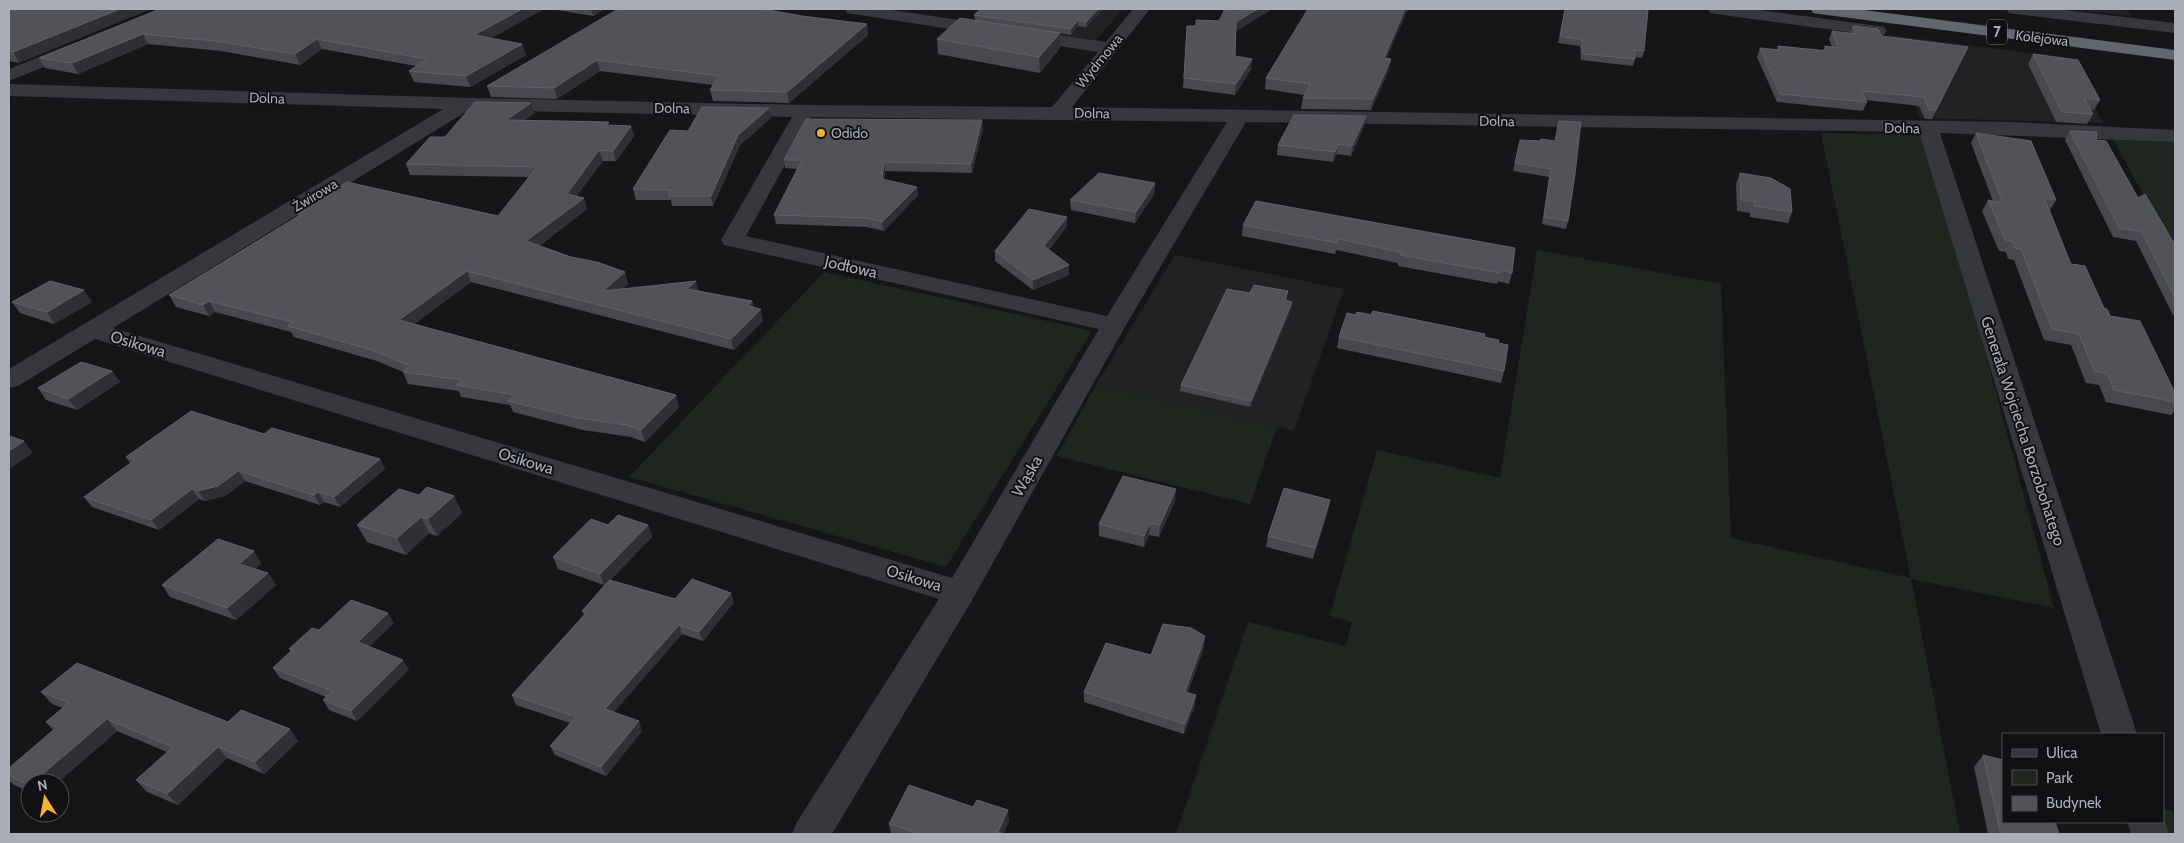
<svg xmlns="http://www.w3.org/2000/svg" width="2184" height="843" viewBox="0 0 2184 843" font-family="Cabin,sans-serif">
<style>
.built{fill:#222225}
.green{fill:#1e261f}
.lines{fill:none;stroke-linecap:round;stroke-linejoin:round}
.minor{fill:#37383d;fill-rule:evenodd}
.highway{fill:#63666e;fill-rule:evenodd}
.wall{fill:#47494d}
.shaded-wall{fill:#2f3033}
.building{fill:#525359;stroke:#5f6168}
.poi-dot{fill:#f2b134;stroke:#111113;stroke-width:2}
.labels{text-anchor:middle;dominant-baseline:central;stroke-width:4;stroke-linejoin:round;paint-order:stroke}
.far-street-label{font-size:14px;fill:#a8adb8;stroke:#111113}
.far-poi-label{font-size:14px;fill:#a8adb8;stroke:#111113;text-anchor:start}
.shield{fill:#111113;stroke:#7b7e86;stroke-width:1}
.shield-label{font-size:15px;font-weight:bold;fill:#a8adb8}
.street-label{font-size:16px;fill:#a8adb8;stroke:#111113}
</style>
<rect width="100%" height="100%" fill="#161618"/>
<g class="built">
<polygon points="1043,9 1123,9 1096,40 1023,29"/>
<polygon points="2066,9 2126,9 2131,16"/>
<polygon points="1889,35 2070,58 2103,123 1920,118"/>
<polygon points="1175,255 1344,289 1294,431 1096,385"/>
</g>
<g class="green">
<polygon points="1821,133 1923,135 1949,218 2054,608 1911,579 1960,834 1176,834 1248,622 1346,646 1352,622 1330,616 1377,450 1500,478 1537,250 1721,284 1731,538 1911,578"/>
<polygon points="2112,137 2175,142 2175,253"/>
<polygon points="824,272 1092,331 946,567 629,477"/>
<polygon points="1096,385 1277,427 1250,504 1057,456"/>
<polygon points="2163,809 2175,812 2175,834 2167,834 2163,822"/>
</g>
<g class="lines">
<g class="minor">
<path d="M 845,9 L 885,9 L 1106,42 L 1133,9 L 1150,9 L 1072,107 L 2012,122 L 2175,130 L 2175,142 L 1940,133 L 2137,734 L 2101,734 L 1919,132 L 1246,122 L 1126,325 L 971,602 L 832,834 L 792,834 L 797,822 L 939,599 L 95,339 L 18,386 L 9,388 L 9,369 L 443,109 L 9,96 L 9,84 L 471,98 L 805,105 L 1052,107 L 1098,52 L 853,14 L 847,13 ZM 469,110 L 792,117 L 721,240 L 724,245 L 1099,329 L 952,578 L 113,328 ZM 811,117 L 1227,122 L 1107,316 L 746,236 Z"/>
<polygon points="1708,9 1752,9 1878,26 1884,27 1887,31 1884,35 1878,36 1716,14 1710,13"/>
<polygon points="2007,9 2056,9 2175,23 2175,33 2015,14 2009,13"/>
<polygon points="77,42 83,43 86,47 83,51 9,81 9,69"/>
<polygon points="2163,817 2169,834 2131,834 2127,822 2163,822"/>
</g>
<polygon class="highway" points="1811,9 1856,9 2175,50 2175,60 1819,14 1813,13"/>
</g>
<g class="wall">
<polygon points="9,9 19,63 9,61"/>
<polygon points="160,9 544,9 491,38 522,44 526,55 470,87 414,82 409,71 416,66 322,49 300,65 221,51 148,44 78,74 45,68 39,58"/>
<polygon points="551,9 605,9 593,16"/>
<polygon points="762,9 802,16 867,24 868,35 789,103 713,101 710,90 713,85 600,71 557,99 491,97 487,86"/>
<polygon points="981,9 1103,9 1086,27 1078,26 1071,35 1060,33 1060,48 1040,73 938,54 937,39 975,20 974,15"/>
<polygon points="1308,9 1408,9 1386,58 1391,59 1389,70 1371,110 1301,109 1303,98 1304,95 1265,89 1266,78"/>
<polygon points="1565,9 1644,51 1642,58 1634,57 1635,59 1633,66 1581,60 1580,46 1558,43"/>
<polygon points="1187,26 1236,31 1235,56 1251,69 1235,95 1183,88"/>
<polygon points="1853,26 1882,36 1968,47 1932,119 1925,119 1919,106 1866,100 1867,102 1863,111 1777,102 1757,57 1760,48 1777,50 1778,46 1823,50 1825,46 1832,47 1829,39 1832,31 1850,33"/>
<polygon points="2033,54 2100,100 2094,110 2090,109 2093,114 2087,124 2056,122 2028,64"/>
<polygon points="769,108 771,118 740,145 713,206 672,206 671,200 636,200 633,189 688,131"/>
<polygon points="535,113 524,120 610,125 631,126 634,136 616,161 603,161 576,196 587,209 539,246 628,284 622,289 696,281 698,291 752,301 754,307 763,321 734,350 471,282 414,324 676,395 679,407 645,442 631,437 583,430 513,412 510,405 461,397 459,391 408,384 403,372 377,361 294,337 291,332 215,312 209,316 176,307 169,295 298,216 296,213 498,216 529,177 410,175 406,164 445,137"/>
<polygon points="1366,116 1364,126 1351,156 1337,154 1333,162 1277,155 1278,145"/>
<polygon points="1559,121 1568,221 1566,229 1542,224 1549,177 1513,171 1520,140 1555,141"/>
<polygon points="983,128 972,173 885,171 884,180 917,187 918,195 884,231 867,227 776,224 774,215 798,169 785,168 784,160"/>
<polygon points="2070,131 2096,140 2138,198 2175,245 2175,316 2173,315 2136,241 2113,237 2065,140"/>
<polygon points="1976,133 2056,200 2050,210 2071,264 2110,316 2175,393 2175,410 2171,415 2106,402 2099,385 2086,383 2071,345 2044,340 2014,260 2008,259 2006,252 1999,251 1982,211 1988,200 1993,201 1971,143"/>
<polygon points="1740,173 1792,212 1788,223 1750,217 1750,213 1737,211 1736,184"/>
<polygon points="1155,183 1154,194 1135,223 1071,210 1070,200"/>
<polygon points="1256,201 1512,273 1509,284 1498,281 1497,284 1398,266 1398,263 1336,250 1335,254 1242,236 1243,225"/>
<polygon points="1067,226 1049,250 1069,275 1033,290 995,261 995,251"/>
<polygon points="1288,291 1286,300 1292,302 1292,307 1250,407 1180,391 1181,385 1250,293"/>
<polygon points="12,302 92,302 54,324 20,313"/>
<polygon points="1339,337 1484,337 1498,343 1504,371 1501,383 1337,348"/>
<polygon points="112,371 120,382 77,410 46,400 38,388"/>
<polygon points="264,434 385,469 340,507 324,502 320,505 245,481 225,496 205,501 199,499 159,530 92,507 84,497 130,463 126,457"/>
<polygon points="419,495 454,496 462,513 437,536 429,533 406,555 367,542 357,525"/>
<polygon points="1175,501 1159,537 1149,535 1144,547 1099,536 1099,524"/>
<polygon points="1328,511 1313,559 1266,547 1268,536"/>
<polygon points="608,525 648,525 652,537 610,580 675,599 734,602 703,641 682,634 614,712 642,731 606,776 555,755 550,746 570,723 516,705 512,695 584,615 582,611 604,585 558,569 553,557"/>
<polygon points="254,551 261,563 255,569 268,573 276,585 236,620 170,597 162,585"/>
<polygon points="394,623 369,646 409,669 357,721 329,710 323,700 326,697 280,678 273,668 291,651 289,649 319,630"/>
<polygon points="1204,647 1188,692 1195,705 1184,734 1084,702 1084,692 1151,655"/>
<polygon points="41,692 228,722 298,741 264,774 227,758 178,805 147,792 136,780 167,752 117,731 57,783 30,783 30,792 14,785 9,780 9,768 53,730 46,722 63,708 52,704"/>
<polygon points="1983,755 2059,834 1988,834 1974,767"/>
<polygon points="1009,821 1003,834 1004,834 891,834 889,824"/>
</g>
<g class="shaded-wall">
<polygon points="120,9 151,9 19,63 13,52"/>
<polygon points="522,9 544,9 477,46 474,35"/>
<polygon points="591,9 605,9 593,16"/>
<polygon points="1098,9 1103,9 1086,27 1086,22"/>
<polygon points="1258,9 1273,9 1235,32 1236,22"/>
<polygon points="1405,9 1408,9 1382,69 1384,58"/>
<polygon points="1078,20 1078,26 1071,35 1071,29"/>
<polygon points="867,24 868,35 789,103 787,92"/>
<polygon points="1060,33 1060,48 1040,73 1039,57"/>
<polygon points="143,34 148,44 78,74 72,63"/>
<polygon points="317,39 322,49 300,65 295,54"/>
<polygon points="522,44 526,55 470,87 466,76"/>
<polygon points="1252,59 1251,69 1235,95 1236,84"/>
<polygon points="1391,59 1389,70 1371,110 1373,99"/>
<polygon points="597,60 600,71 557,99 554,88"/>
<polygon points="531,103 535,113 509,130 506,120"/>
<polygon points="769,108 771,118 740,145 713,206 711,196 738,135"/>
<polygon points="1366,116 1364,126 1351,156 1352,146"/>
<polygon points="982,120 983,128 972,173 971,164"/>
<polygon points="631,126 634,136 616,161 613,151"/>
<polygon points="1339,144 1337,154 1333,162 1335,152"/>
<polygon points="599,150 603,161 570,205 567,194"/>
<polygon points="884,162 885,171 883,188 882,179"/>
<polygon points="1155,183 1154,194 1135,223 1136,212"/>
<polygon points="917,187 918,195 884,231 882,222"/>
<polygon points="584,198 587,209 530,252 526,241"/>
<polygon points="1067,217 1067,226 1044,256 1044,246"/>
<polygon points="1069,265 1069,275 1033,290 1033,280"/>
<polygon points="467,271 471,282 404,332 399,320"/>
<polygon points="625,272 628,284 607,302 603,291"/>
<polygon points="696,281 699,292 687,289"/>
<polygon points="84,290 92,302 54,324 47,312"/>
<polygon points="209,301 215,312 209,316 203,305"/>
<polygon points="752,301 755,313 748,306"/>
<polygon points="1292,302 1292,307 1250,407 1251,401"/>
<polygon points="761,309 763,321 734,350 731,339"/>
<polygon points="112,371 120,382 77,410 68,399"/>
<polygon points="676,395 679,407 645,442 641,430"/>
<polygon points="24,441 33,453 9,469 9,451"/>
<polygon points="380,459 385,469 340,507 334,497"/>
<polygon points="238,471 245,481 225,496 205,501 198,491"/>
<polygon points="192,489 199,499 159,530 151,520"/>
<polygon points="1176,489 1175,501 1159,537 1160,525"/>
<polygon points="318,492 324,502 320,505 314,495"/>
<polygon points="454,496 462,513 437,536 428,519"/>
<polygon points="1330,500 1328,511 1313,559 1315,548"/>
<polygon points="421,517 429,533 406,555 397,538"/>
<polygon points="1150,523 1149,535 1144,547 1144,536"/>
<polygon points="648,525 652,537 604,585 600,574"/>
<polygon points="254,551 261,563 247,575 239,564"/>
<polygon points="268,573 276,585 236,620 227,608"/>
<polygon points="731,593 734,602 703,641 699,632"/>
<polygon points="388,613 394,623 364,652 358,642"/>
<polygon points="679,625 682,634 609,718 605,709"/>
<polygon points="1205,636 1204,647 1184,702 1185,692"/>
<polygon points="403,660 409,669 357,721 351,711"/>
<polygon points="1196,695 1195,705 1184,734 1185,724"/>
<polygon points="107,719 117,731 57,783 32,783"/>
<polygon points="639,721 642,731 606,776 601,767"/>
<polygon points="290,729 298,741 264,774 255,762"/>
<polygon points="218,747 227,758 178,805 167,794"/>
<polygon points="1008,810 1009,821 1003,834 998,832"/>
</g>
<g class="building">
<polygon points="9,9 120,9 13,52 9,51"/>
<polygon points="160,9 522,9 474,35 522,44 466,76 409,71 427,59 317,39 295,54 215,41 143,34 72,63 39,58"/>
<polygon points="618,9 762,9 802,16 867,24 787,92 710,90 719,76 597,60 554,88 487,86"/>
<polygon points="981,9 1098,9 1086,22 1078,20 1071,29 974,15"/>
<polygon points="1225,9 1258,9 1236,22 1235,56 1252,59 1236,84 1184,78 1187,26 1196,26 1196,20 1219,21"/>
<polygon points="1308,9 1405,9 1384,58 1391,59 1373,99 1303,98 1310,84 1266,78"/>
<polygon points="1565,9 1648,9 1644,51 1634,50 1635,59 1583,54 1582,40 1560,36"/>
<polygon points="960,18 1060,33 1039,57 937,39"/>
<polygon points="1853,26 1878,29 1882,36 1968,47 1936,110 1929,110 1924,97 1861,91 1867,102 1780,94 1760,48 1780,50 1778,46 1827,51 1825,46 1838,48 1832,31 1856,34"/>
<polygon points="2033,54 2078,60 2100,100 2084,98 2093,114 2062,112"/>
<polygon points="475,102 531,103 506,120 609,122 607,125 631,126 613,151 599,150 567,194 584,198 526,241 571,257 597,262 625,272 603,291 696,281 687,289 752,301 748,306 761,309 731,339 467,271 399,320 676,395 641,430 627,425 578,418 508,401 515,395 456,385 462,380 403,372 410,366 372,350 288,326 293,322 209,301 203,305 169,295 302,214 296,213 347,182 498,216 537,167 406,164 430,137 445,137"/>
<polygon points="702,107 769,108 738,135 711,196 669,196 670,190 633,189 670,130 688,131"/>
<polygon points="1294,115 1366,116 1352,146 1339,144 1335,152 1278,145"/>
<polygon points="806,119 982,120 971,164 884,162 882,179 917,187 882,222 866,218 774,215 802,160 784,160"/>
<polygon points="1559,121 1581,122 1575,174 1568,221 1544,217 1551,169 1515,163 1520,140 1541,141 1541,139 1555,141"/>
<polygon points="2070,131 2097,132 2096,140 2106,141 2138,198 2145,194 2175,245 2175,298 2142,232 2119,228"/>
<polygon points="1976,133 2031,141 2056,200 2044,198 2071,264 2085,266 2104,308 2107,309 2110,316 2140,321 2175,393 2175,402 2114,390 2107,374 2094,371 2079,334 2052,329 2021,249 2015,248 2012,241 2005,240 1988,200 2003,203"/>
<polygon points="1099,173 1155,183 1136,212 1070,200"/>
<polygon points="1740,173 1771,178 1790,189 1792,212 1754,206 1754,202 1741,200"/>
<polygon points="1256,201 1515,248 1512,273 1501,270 1500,273 1400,255 1400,252 1338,239 1337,243 1243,225"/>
<polygon points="1029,209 1067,217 1044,246 1069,265 1033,280 995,251"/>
<polygon points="50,281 84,290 47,312 12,302"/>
<polygon points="1254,285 1288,291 1285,300 1292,302 1251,401 1181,385 1227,289 1250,293"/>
<polygon points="1373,311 1485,334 1484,337 1499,340 1498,343 1508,345 1504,371 1339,337 1347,313 1356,315 1357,312 1371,315"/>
<polygon points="81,362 112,371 68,399 38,388"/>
<polygon points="191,411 264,434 272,428 380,459 334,497 318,492 314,495 238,471 218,486 198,491 192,489 151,520 84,497 135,460 126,457"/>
<polygon points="9,436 24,441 9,451"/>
<polygon points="1123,476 1176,489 1160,525 1150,523 1144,536 1099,524"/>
<polygon points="427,487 454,496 428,519 421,517 397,538 357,525 399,489 419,495"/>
<polygon points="1284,488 1330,500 1315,548 1268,536"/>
<polygon points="618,515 648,525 600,574 553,557 591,519 608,525"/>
<polygon points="218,539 254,551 239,564 268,573 227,608 162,585"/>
<polygon points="692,579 731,593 699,632 679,625 605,709 639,721 601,767 550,746 576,717 512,695 587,612 582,611 610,580 675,599"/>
<polygon points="351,600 388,613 358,642 403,660 351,711 323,700 332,691 273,668 293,649 289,649 312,628 319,630"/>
<polygon points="1163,624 1191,628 1205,636 1185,692 1196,695 1185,724 1084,692 1106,643 1151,655"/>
<polygon points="77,663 228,722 241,710 290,729 255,762 218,747 167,794 136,780 173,747 107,719 32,783 30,783 29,785 9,776 9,768 57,727 46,722 69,703 41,692"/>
<polygon points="1983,755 2003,760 2003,822 2055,822 2059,834 2001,834"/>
<polygon points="909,785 973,807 977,800 1008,810 998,832 1004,834 920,834 889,824"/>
</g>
<circle class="poi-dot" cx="821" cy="133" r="5"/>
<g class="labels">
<g class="far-street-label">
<text transform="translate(2042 38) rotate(7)">Kolejowa</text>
<text transform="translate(1099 61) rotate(-51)">Wydmowa</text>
<text transform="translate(267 98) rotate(2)">Dolna</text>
<text transform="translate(672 108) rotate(1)">Dolna</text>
<text transform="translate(1092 113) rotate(1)">Dolna</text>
<text transform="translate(1497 121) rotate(1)">Dolna</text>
<text transform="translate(1902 128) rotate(1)">Dolna</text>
<text transform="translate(315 195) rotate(-31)">Żwirowa</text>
</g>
<g class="far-poi-label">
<text x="831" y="133">Odido</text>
</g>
<rect class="shield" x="1987" y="19.5" width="20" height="25" rx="4"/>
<g class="shield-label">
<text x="1997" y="32">7</text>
</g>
<g class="street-label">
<text transform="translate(851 267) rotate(13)">Jodłowa</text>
<text transform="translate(138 344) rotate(17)">Osikowa</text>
<text transform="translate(2023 431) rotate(72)">Generała Wojciecha Borzobohatego</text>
<text transform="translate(526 461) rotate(17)">Osikowa</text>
<text transform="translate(1027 476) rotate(-60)">Wąska</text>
<text transform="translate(914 578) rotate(17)">Osikowa</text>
</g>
</g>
<rect width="2184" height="843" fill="none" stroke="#a8adb8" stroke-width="20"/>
<rect x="2002" y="733" width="162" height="90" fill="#111113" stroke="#4d4f55"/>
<rect x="2012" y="749" width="25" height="8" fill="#37383d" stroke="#4d4f55"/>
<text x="2046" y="758" font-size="15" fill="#a8adb8">Ulica</text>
<rect x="2012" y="770" width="25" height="15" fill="#1e261f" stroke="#4d4f55"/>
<text x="2046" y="783" font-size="15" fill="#a8adb8">Park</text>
<rect x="2012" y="796" width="25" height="15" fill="#525359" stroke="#4d4f55"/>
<text x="2046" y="808" font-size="15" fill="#a8adb8">Budynek</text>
<g transform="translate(45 798) rotate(349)"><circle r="24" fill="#111113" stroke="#4d4f55"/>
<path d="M0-4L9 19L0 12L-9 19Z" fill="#f2b134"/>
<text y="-8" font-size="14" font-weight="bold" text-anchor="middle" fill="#a8adb8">N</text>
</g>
</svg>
